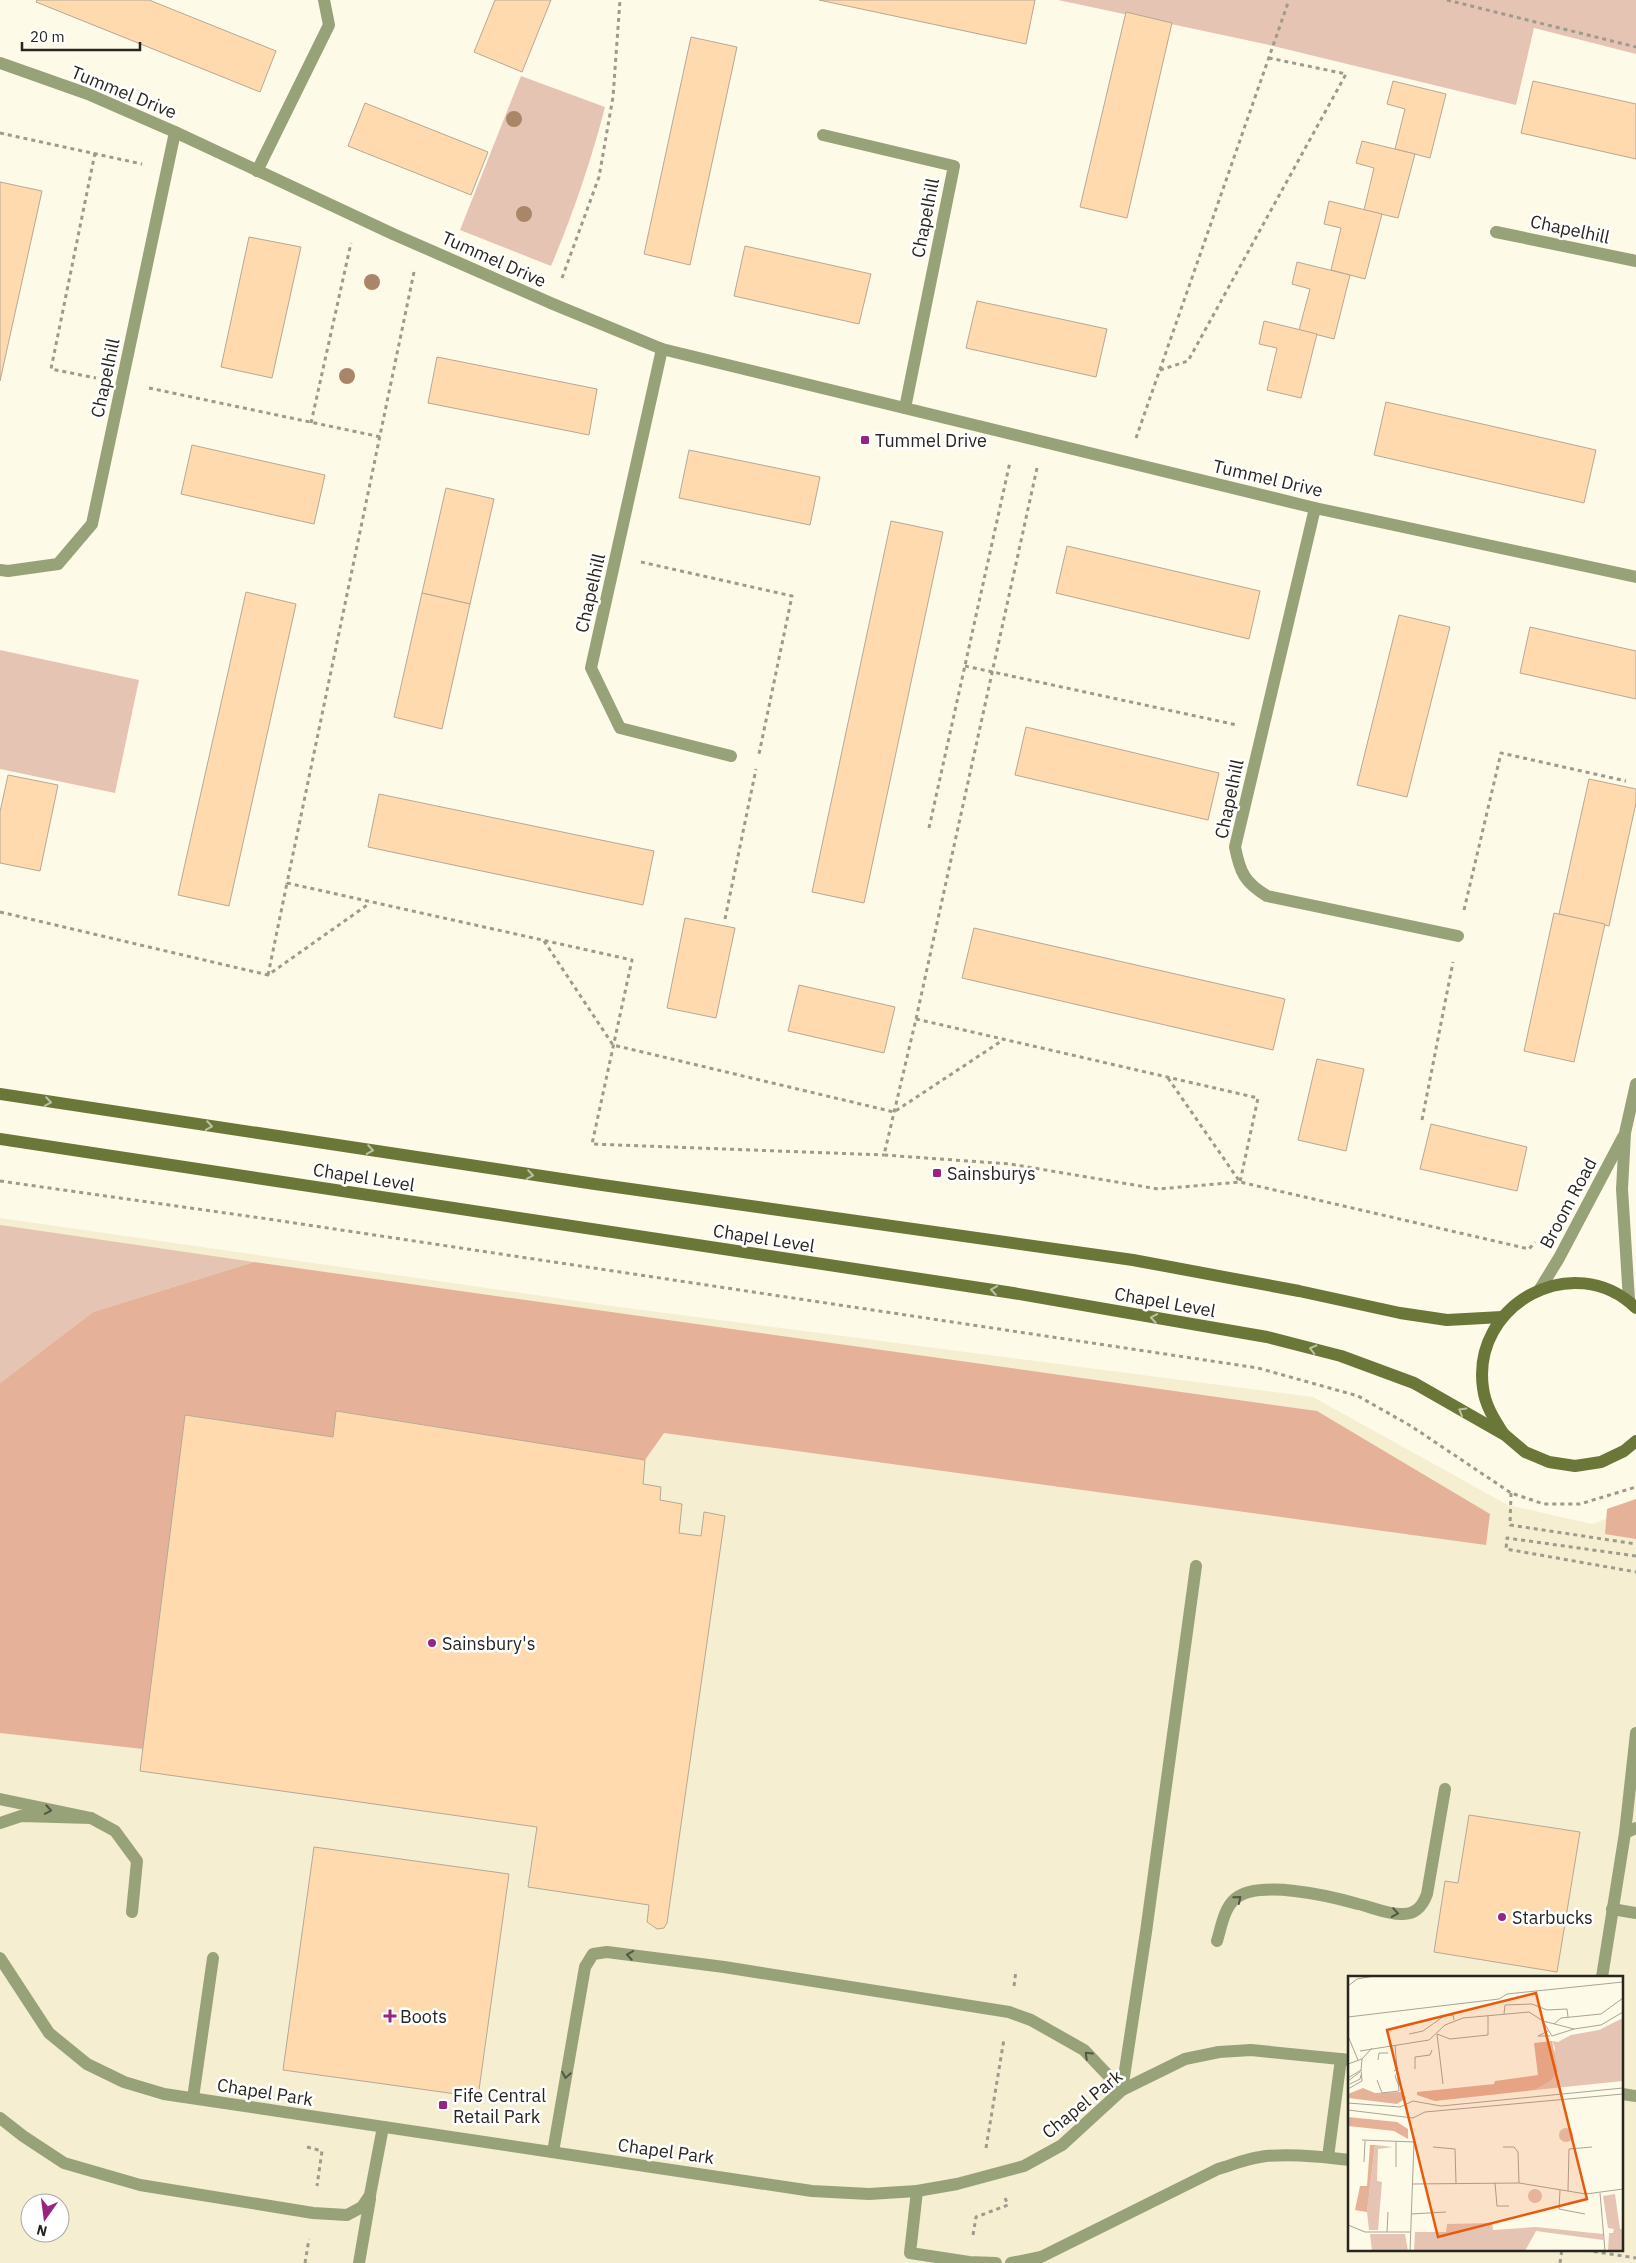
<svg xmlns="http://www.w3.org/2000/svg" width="1636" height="2263" viewBox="0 0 1636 2263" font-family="'IBM Plex Sans',sans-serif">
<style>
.built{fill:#f5eed1;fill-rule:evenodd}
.green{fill:#e5c4b4}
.forest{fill:#e5b299}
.building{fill:#ffdaaf;stroke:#b6a897}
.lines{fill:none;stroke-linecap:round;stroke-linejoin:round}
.path{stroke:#9e9b8d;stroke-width:3;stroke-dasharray:4 4;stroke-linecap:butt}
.service{stroke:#98a279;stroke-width:12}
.minor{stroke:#98a279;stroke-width:12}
.tertiary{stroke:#98a279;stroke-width:12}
.secondary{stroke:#6a7738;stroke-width:12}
.tree{fill:#a98668}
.oneway{stroke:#bcc2a5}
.oneway2{stroke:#545742}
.poi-dot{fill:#982482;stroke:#fff;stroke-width:2}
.labels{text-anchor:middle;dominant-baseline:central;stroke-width:5;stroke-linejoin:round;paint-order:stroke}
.street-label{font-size:18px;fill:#27251d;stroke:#fff}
.poi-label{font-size:18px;fill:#27251d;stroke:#fff;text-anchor:start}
.inset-road{fill:none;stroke:#a8a597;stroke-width:1}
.view{fill:#e8590c;fill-opacity:0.15;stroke:#e8590c;stroke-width:2.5}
.inset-edge{fill:none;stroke:#27251d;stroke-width:2.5}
</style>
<rect width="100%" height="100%" fill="#fefae8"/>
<path class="built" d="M 0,1218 L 612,1306 L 1313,1397 L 1508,1505 L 1592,1524 L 1636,1508 L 1636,2263 L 0,2263 ZM 1350,1977 L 1622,1977 L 1622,2249 L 1350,2249 ZM 30,2203 L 60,2203 L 60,2233 L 30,2233 Z"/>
<g class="green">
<polygon points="1058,0 1636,0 1636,54 1534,28 1516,105 1265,44"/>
<path d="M 521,76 L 605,107 C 591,161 573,214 551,266 L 460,230 Z"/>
<polygon points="0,650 139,680 115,793 0,769"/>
<polygon points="0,1225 254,1262 93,1312 0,1383"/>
</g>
<g class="forest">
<polygon points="254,1262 1317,1411 1490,1514 1486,1545 664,1433 645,1460 337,1411 333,1437 186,1415 143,1749 0,1733 0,1383 93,1312"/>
<polygon points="1636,1499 1636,1539 1605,1534 1607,1509"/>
</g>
<g class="building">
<polygon points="37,0 149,0 276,51 260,92 36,2"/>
<polygon points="495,0 551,0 522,72 474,52"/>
<polygon points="819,0 1035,0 1026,44"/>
<polygon points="1126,12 1172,23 1127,218 1080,207"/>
<polygon points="691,37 737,47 690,265 644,254"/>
<polygon points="1393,81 1446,94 1430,158 1395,149 1405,109 1387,104"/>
<polygon points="1533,81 1636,104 1636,159 1521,133"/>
<polygon points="365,103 488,152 471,195 348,146"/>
<polygon points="1362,141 1415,154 1398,218 1364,210 1374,168 1356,163"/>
<polygon points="0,182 42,191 0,381"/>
<polygon points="1329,201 1382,214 1365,279 1331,270 1341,228 1324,224"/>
<polygon points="249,237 301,247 272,378 221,367"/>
<polygon points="745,246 871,274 859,324 734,296"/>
<polygon points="1297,262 1350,275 1334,339 1299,330 1310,289 1292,284"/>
<polygon points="977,301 1107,329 1096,377 966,348"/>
<polygon points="1264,321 1317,334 1301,398 1267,390 1277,348 1259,344"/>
<polygon points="437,357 597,389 589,435 428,403"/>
<polygon points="1386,402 1596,450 1584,503 1374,455"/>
<polygon points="192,445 325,475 314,524 181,494"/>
<polygon points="689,450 820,477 810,525 679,498"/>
<polygon points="446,488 494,499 470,604 422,593"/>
<polygon points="891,521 943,532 864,903 812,892"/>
<polygon points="1067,546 1260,591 1249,639 1056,593"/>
<polygon points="246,592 296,604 229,906 178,895"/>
<polygon points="422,593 470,604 442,729 394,717"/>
<polygon points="1399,615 1450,627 1407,797 1357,785"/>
<polygon points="1530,627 1636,651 1636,699 1520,673"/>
<polygon points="1026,727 1219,773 1208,820 1015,775"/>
<polygon points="8,775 58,785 40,871 0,863 0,812"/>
<polygon points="1589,779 1636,789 1636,803 1609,926 1559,914"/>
<polygon points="379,794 654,851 643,905 368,847"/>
<polygon points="1554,913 1605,924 1574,1062 1524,1051"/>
<polygon points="685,918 735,928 716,1018 667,1008"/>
<polygon points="974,928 1285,999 1273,1050 962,978"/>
<polygon points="799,985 895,1007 884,1053 788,1031"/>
<polygon points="1317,1059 1364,1069 1346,1151 1298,1140"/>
<polygon points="1431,1124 1527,1147 1517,1191 1420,1169"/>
<polygon points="336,1411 645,1460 643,1484 661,1487 660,1500 682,1504 679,1533 701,1536 704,1512 725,1516 667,1923 664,1928 657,1929 647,1922 649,1905 528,1887 537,1827 140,1771 185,1415 333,1437"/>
<polygon points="1469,1815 1580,1832 1557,1972 1434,1952 1445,1881 1458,1883"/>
<polygon points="314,1847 509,1874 478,2097 283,2070"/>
</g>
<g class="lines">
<g class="path">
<polyline points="1447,0 1636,47"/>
<polyline points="0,133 142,164"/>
<polyline points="95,153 51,369 96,378"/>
<polyline points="414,272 287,883 632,960 592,1144 884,1155"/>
<polyline points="562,278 599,177 613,97 620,0"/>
<polyline points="1160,370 1188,361 1346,74 1269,58"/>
<polyline points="149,388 381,437"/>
<polyline points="311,423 351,243"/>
<polyline points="1136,438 1289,0"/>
<polyline points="1037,468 916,1019 884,1155 1010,1164 1158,1189 1240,1182 1529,1249 1535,1242"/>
<polyline points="641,562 792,596 759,754"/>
<polyline points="965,666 1237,725"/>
<polyline points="929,828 1010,462"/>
<polyline points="1464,910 1501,753 1626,781"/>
<polyline points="0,912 268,975 370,903"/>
<polyline points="725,919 756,769"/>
<polyline points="544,941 613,1045 894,1112 1003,1040"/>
<polyline points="268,975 287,883"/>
<polyline points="916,1019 1258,1098 1240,1182"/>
<polyline points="1168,1078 1240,1182"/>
<polyline points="1422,1120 1453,962"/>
<polyline points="0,1181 268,1219 1258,1368 1358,1396 1411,1426 1511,1493 1544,1504 1580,1504 1636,1487"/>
<polyline points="1511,1493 1510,1525 1636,1544"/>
<polyline points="1636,1556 1507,1538 1506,1549 1636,1572"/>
<polyline points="1014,1986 1016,1970"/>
<polyline points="307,2147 322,2151 317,2186"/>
<polyline points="986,2148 1004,2039"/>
<polyline points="973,2235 976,2217 1008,2205 1005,2198"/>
<polyline points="1578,2249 1636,2258"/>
<polyline points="305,2263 309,2239"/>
<polyline points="1560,2263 1562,2249"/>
</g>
<g class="service">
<polyline points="0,1799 91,1818 21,1816 0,1823"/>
<polyline points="91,1818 115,1831 137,1861 132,1912"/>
<polyline points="1625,1833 1636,1733"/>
<polyline points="1612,1909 1636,1913"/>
<path d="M 1217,1941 C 1221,1928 1224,1908 1235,1899 C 1258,1879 1330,1896 1358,1904 C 1372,1907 1389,1915 1403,1914 C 1417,1914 1423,1905 1427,1894 L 1445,1789"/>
<polyline points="1602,1977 1625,1833 1636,1828"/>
<polyline points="1122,2090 1146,1932 1196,1566"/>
<polyline points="193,2098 213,1958"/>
<polyline points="0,2118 23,2136 64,2163 140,2185 313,2213 347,2215 362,2207 370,2195 383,2127"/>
<polyline points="553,2152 585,1967 593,1954 607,1952 724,1967 1009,2012 1031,2020 1084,2050 1122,2090"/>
<polyline points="1328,2157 1341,2059"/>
<polyline points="917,2191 910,2253 969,2262 996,2263"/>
<polyline points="359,2263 370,2199"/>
<path d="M 1011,2263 L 1041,2257 L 1218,2169 C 1232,2165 1245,2159 1260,2157 C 1283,2153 1326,2157 1350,2160"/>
</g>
<g class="minor">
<polyline points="0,63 88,94 175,132 393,234 553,304 662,349 1315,508 1636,577"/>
<polyline points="823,135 954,166 905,408"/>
<polyline points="257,171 329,25 324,0"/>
<polyline points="1496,232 1636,261"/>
<polyline points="662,349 591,668 620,728 731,756"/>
<path d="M 1315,508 L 1235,847 C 1240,872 1244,882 1267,896 L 1458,936"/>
<polyline points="0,570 8,571 58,564 92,524 175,132"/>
<polyline points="0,1958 49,2033 87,2064 124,2082 164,2094 812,2191 869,2194 917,2191 957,2184 1024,2166 1062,2145 1122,2090 1185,2059 1219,2052 1251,2050 1350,2060"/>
<polyline points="1622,2094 1636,2096"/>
</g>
<g class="tertiary">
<polyline points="1540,1289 1559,1258 1623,1137"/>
<polyline points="1629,1300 1622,1189 1625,1133 1636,1084"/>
</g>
<g class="secondary">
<polyline points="0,1094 595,1184 1133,1260 1299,1291 1400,1313 1447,1320 1502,1317"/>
<polyline points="0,1139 1013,1293 1267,1337 1341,1356 1414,1383 1505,1435 1525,1452 1549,1462 1575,1466 1601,1462 1624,1451 1636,1441"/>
<path d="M 1503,1433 C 1494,1419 1485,1405 1483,1388 C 1471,1304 1574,1248 1636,1308"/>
</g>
</g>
<g class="tree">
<circle cx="514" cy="119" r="8"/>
<circle cx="524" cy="214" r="8"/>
<circle cx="372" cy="282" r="8"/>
<circle cx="347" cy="376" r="8"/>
</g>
<defs><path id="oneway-chevron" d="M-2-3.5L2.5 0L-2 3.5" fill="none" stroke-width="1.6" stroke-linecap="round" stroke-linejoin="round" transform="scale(1.25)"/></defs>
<g class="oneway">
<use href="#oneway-chevron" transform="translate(48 1102) rotate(9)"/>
<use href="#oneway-chevron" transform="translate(209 1126) rotate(9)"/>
<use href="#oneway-chevron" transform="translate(370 1150) rotate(9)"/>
<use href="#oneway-chevron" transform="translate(530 1175) rotate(9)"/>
<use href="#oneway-chevron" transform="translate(994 1290) rotate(-171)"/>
<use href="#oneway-chevron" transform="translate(1154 1318) rotate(-170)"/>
<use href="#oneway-chevron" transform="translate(1313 1349) rotate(-166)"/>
<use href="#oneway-chevron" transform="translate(1462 1411) rotate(-150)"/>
</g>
<g class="oneway2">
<use href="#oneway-chevron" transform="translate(48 1810) rotate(10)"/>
<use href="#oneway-chevron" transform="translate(1238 1899) rotate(-39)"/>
<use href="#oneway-chevron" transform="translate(1395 1913) rotate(9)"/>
<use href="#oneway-chevron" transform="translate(630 1955) rotate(-171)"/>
<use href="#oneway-chevron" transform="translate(1088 2055) rotate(-136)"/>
<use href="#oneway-chevron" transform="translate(566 2075) rotate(100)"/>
</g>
<g class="poi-dot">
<rect x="860" y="435" width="10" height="10" rx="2.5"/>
<rect x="932" y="1168" width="10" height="10" rx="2.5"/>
<circle cx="432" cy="1643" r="5"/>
<circle cx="1502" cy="1917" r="5"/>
<path d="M387.5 2008.5h5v5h5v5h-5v5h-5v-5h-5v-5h5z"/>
<rect x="438" y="2100" width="10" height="10" rx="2.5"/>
</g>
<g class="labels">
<g class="street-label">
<text transform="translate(124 92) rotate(22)">Tummel Drive</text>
<text transform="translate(925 218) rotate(-79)">Chapelhill</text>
<text transform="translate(1570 229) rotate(12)">Chapelhill</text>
<text transform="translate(494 259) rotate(24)">Tummel Drive</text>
<text transform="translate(105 378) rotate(-78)">Chapelhill</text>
<text transform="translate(1268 478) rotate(13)">Tummel Drive</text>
<text transform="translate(590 593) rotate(-77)">Chapelhill</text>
<text transform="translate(1229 799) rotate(-78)">Chapelhill</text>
<text transform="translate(364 1177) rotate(9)">Chapel Level</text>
<text transform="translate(1568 1203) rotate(-62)">Broom Road</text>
<text transform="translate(764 1238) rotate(9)">Chapel Level</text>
<text transform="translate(1165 1302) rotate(10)">Chapel Level</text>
<text transform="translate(265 2092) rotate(9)">Chapel Park</text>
<text transform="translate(1082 2104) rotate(-39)">Chapel Park</text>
<text transform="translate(666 2151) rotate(8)">Chapel Park</text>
</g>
<g class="poi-label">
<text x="875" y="440">Tummel Drive</text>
<text x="947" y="1173">Sainsburys</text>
<text x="442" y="1643">Sainsbury's</text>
<text x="1512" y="1917">Starbucks</text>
<text x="400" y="2016">Boots</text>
<text x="453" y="2095">Fife Central<tspan x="453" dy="21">Retail Park</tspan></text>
</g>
</g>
<g transform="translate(1348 1976)">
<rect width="275" height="275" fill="#fefae8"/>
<path d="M 275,42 L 275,105 L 187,114 L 201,106 L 207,72 L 204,65 L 210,66 L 223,59 L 251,54 ZM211 159a7 7 0 1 1 14 0a7 7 0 1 1-14 0ZM 27,169 L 45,171 L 30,173 L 29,205 L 34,206 L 30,254 L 21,254 L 19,236 ZM180 220a7 7 0 1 1 14 0a7 7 0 1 1-14 0ZM 267,218 L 272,253 L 275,253 L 275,275 L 260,275 L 261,257 L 265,257 L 266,253 L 260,252 L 255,220 ZM 144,247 L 145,254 L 188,251 L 255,258 L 255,264 L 188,255 L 177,275 L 66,275 L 67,256 L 98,256 L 99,248 ZM 22,258 L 57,258 L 60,275 L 24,275 Z" fill="#e5c4b4"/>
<path d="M 204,65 L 210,95 L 201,106 L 187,114 L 87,125 L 69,119 L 69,116 L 146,108 L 147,105 L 190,99 L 186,67 ZM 15,112 L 27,117 L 53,116 L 58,122 L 49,128 L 0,122 L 0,118 ZM 0,141 L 49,146 L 60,153 L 60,163 L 46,155 L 0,150 ZM 22,169 L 27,169 L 19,236 L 7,234 L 12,210 L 19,210 Z" fill="#e5b299"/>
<path class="inset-road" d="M 0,10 L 9,3 L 26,0M 156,38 L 157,29 L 184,28 L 199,34 L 219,33 L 220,41M 0,41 L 151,23 L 159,18 L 275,6M 195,45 L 226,53 L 253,49 L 275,36M 206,48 L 213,42 L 253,38 L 275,22M 200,55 L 190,60 L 202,60M 61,58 L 75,55 L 96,40 L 105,39 L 106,44M 89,58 L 102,63 L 140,59 L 140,40M 89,58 L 95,108M 0,60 L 10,84M 12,75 L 81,64 L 97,49 L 115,42 L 181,36 L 195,45 L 204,60 L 226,53M 30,84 L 31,77 L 40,77M 0,88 L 14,83 L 24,72M 67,93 L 67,81 L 82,79 L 84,74M 46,95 L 49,93 L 47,69M 50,96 L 47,100 L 51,110M 0,102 L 13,94 L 14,83M 29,104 L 34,117 L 51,115 L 49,93M 0,105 L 12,96M 2,108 L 12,103 L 13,99M 0,113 L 14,105 L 13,94M 0,127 L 52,131 L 65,125 L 93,130 L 275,112M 0,134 L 65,142 L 77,136 L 275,118M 61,142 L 66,166 L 62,275M 14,164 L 66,166M 85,171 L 107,173 L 108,207M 155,171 L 166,171 L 170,176 L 171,207M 16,186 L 17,165M 48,191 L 48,166M 147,207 L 149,230 L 161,230M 64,208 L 171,207 L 238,218 L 275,213M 212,214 L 211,233 L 237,238M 220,215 L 221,173 L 244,171M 252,217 L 257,275M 63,238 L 98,236M 0,249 L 17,256 L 63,256M 39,256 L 40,236"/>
<path class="view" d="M 188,17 L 239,223 L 90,261 L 39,54 Z"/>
<rect width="275" height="275" class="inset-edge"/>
</g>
<g transform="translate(45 2218) rotate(194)"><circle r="24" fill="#ffffff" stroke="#a9a8a5"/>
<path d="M0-4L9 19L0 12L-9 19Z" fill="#982482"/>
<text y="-8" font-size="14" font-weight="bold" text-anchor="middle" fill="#27251d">N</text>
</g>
<path d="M22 42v8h118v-8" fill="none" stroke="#27251d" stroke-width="2.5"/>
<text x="30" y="42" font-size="15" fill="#27251d" stroke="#ffffff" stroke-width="4" paint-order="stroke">20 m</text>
</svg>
